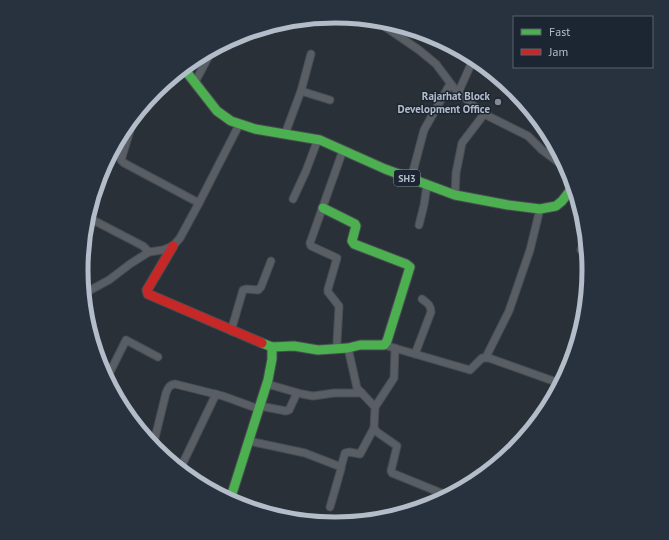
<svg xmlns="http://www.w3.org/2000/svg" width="669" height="540" viewBox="0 0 669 540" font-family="'PT Sans',sans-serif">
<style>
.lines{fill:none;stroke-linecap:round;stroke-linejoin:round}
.street-casing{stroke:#474c52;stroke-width:9}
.fast-casing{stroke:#474c52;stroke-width:11}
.jam-casing{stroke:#474c52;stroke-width:11}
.street{stroke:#595e65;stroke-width:7}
.fast{stroke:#4caf50;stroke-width:9}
.jam{stroke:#c62828;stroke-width:9}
.poi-dot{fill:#838b96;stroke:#1c2632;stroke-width:1.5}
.labels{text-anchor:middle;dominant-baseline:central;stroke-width:3;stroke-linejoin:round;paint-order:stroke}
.shield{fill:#1c2632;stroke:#868f9c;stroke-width:1}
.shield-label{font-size:10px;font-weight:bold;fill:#b3bcc9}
.poi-label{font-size:11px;font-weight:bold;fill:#b3bcc9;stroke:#1c2632;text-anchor:end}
.rim{fill:none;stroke:#b3bcc9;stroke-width:5}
</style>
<rect width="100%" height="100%" fill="#293037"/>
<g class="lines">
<g class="street-casing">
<g id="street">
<polyline points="384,26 419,50 436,64 454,88 474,106 490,117 528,136 542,150 566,168"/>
<polyline points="195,82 210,54"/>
<polyline points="301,91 330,100"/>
<polyline points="458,93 472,62"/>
<polyline points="132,124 121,160 124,163 199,203"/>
<polyline points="285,134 301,91 311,54"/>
<polyline points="411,179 424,130 450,84"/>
<polyline points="455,195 456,173 462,143 485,113"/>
<polyline points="293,199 306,171 318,139"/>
<polyline points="91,219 143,246 149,252"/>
<polyline points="419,225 424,205 427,185"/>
<polyline points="583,244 581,250 585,253"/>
<polyline points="85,293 109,280 130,264 149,252 163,250 173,246 180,238 199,203 239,125"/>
<polyline points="231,331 243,290 246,289 258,290 261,287 271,261"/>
<polyline points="384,345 470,370 482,358 489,358 559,383"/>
<polyline points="348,348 357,388 375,407 374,428 377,432 397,446 391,471 392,473 446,495"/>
<polyline points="338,349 337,342 339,306 328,292 328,289 337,258 311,246 310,243 343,150"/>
<path d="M 415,354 L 431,312 C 431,305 427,303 422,299"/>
<polyline points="486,357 509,311 530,250 540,209"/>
<polyline points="107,378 126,340 158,357"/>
<polyline points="267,384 302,394 313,396 334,393 362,393"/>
<polyline points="260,406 286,411 289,410 297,393"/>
<polyline points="375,407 394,378 395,348"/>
<polyline points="249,441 305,453 341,467 341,469 330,507"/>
<path d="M 154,442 L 166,393 C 168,388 169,385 175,384 L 223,396 L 259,409"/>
<polyline points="181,467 216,394"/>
<polyline points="341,467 345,453 349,452 360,454 374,428"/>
</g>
</g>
<g class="fast-casing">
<g id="fast">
<polyline points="185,70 217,111 231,121 255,129 320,140 385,169 455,195 508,205 540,209 556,206 562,201 572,188"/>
<polyline points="272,347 294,346 318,350 348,348 360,345 384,345 387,341 410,267 406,264 354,244 352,241 356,226 355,224 323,208"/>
<polyline points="230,500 268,380 272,359 272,347 262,343"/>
</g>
</g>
<g class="jam-casing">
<polyline id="jam" points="173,246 147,290 148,294 262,343"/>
</g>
<use href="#street" class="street"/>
<use href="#fast" class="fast"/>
<use href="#jam" class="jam"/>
</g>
<circle class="poi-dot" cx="498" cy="102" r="4"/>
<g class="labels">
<rect class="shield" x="394" y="170" width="26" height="16" rx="3"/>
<g class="shield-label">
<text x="407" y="178">SH3</text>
</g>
<g class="poi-label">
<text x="490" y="96">Rajarhat Block<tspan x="490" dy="13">Development Office</tspan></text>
</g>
</g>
<path d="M0 0H669V540H0ZM88 270a247 247 0 1 1 494 0a247 247 0 1 1-494 0Z" fill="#28323e" fill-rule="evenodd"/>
<path class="rim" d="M88 270a247 247 0 1 1 494 0a247 247 0 1 1-494 0Z"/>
<rect x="513" y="16" width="140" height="52" fill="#1c2632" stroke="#58626e"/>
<rect x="521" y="29" width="20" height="6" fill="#4caf50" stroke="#58626e"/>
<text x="549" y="36" font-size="12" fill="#b3bcc9">Fast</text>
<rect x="521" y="49" width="20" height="6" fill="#c62828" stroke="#58626e"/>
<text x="549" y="56" font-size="12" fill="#b3bcc9">Jam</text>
</svg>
